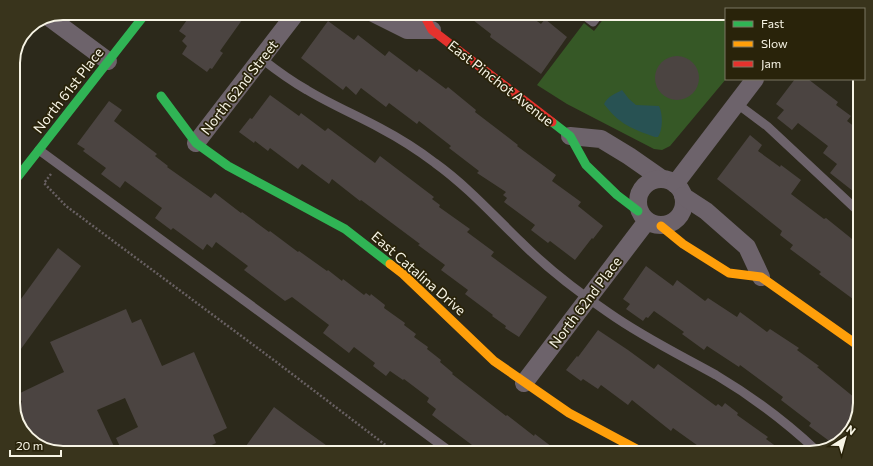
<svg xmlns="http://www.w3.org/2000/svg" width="873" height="466" viewBox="0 0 873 466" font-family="Commissioner,sans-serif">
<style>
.green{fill:#365826}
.water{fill:#285253}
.building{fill:#4b4441}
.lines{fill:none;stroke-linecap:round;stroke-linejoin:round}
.path{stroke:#686062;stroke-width:2.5;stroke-dasharray:2 2;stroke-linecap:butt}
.lane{stroke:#6d636b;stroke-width:9}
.street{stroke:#6d636b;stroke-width:18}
.fast{stroke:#30b455;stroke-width:9}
.slow{stroke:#ff9f0a;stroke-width:9}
.jam{stroke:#e5322d;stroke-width:9}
.labels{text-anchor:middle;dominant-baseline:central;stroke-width:3.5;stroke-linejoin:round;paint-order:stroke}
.street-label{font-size:14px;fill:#f7f4e5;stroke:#29230a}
.rim{fill:none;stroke:#f7f4e5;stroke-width:2}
</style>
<rect width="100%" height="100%" fill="#2c291b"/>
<polygon class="green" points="608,13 726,13 726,79 670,146 662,150 654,149 567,104 537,85 584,23 594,31"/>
<path class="water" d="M 622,90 L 629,99 L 636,105 L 659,106 C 663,114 663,130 658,137 L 655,137 C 632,129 619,124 604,104 C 608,96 615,94 622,90 Z"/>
<g class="building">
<polygon points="192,13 199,19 203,13 247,13 220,51 223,53 212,69 210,68 207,72 182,54 187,46 182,41 186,36 179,31"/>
<polygon points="464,13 526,13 541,24 545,19 567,37 541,74 490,37 491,34"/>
<polygon points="328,21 354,40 358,35 385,56 389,51 417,72 419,69 446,89 448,87 476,110 475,112 518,145 517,146 556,175 552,181 581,202 578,206 603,226 593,239 592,238 575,260 550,241 548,243 531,230 535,225 504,202 507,198 503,195 506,192 477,173 479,171 449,148 451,146 419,121 417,124 389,103 386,107 361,88 356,95 346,86 343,90 301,58"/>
<circle cx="677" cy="78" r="22"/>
<polygon points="795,79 808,79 838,102 836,105 851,116 847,121 859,130 858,195 830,173 837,164 823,153 828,146 798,123 792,130 777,118 784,110 776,104"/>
<polygon points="270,95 299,116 301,113 325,131 328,128 375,163 380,156 434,197 432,199 440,205 439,207 470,229 467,232 494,252 491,256 547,297 519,337 505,328 506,326 492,316 493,315 465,294 468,290 441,270 445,265 418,245 420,244 361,200 360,201 332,179 329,184 302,164 298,169 270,148 268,151 255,141 254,143 239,132 250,118 252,119"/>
<polygon points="109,101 122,110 114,121 157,154 155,156 168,166 167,167 211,198 215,193 241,213 242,212 269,232 270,231 298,252 299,251 327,271 328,270 342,281 343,279 364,295 366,293 370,296 371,294 385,305 384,308 405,323 404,325 416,334 414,337 428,347 427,349 441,360 440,362 453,373 452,374 506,416 507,415 534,436 535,434 560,453 467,453 472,445 432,415 436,409 427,402 429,398 404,379 403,380 390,371 386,376 373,366 375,363 354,347 349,353 323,333 329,325 292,297 285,301 244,270 248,266 216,242 212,248 207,244 203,250 173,228 171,230 155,218 162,208 125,181 120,188 101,174 106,168 83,151 85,149 77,144"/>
<polygon points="750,135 762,145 758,151 780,167 781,165 801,180 791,194 824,219 826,218 857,243 857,302 819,274 821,272 790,249 793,245 780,235 782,231 717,179"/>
<polygon points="58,248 81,266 13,360 13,310"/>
<polygon points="646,266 673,286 677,280 705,301 708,298 737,317 740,312 767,332 770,329 799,348 797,350 819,366 817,367 855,398 855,426 836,446 809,426 811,423 781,400 783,397 740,365 739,367 707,346 704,350 682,334 684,332 654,311 648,318 646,317 643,321 626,309 630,304 623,299"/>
<polygon points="126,309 132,323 141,319 162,366 194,352 227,428 213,435 216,443 194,453 123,453 116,438 138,427 125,398 97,410 117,453 63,453 40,448 21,431 13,407 22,402 18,394 64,372 50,342"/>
<polygon points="598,330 628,350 654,369 658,364 716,406 718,404 722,407 725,403 738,413 737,415 768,437 766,439 785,453 708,453 673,428 671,431 632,400 628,405 601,385 598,389 583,379 581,381 566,370 577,356 578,357"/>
<polygon points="274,407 298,425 337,453 241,453"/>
</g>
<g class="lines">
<polyline class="path" points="51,174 44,183 66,206 275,361 396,453"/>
<g class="lane">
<polyline points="581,13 593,22 600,13"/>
<path d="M 262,59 C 276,70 291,81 307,90 C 330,104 356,115 380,128 C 399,138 418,150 435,163 C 467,186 493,215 521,242 C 547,268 578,292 609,313 C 643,337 680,355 716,375 C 753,397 786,422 817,451"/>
<polyline points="736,103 767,126 858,211"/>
<polyline points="39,150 452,453"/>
</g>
<g class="street">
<polyline points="373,13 407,30 432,30"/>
<polyline points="50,18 108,61"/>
<polyline points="570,136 601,139 629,156 662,179"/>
<polyline points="196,143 296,13"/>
<circle cx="661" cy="202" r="23"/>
<polyline points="675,184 755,79"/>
<polyline points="683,196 706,211 747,247 761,277"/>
<polyline points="524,383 647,221"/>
</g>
<g class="fast">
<polyline points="161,96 196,143 228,166 345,229 390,264"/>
<polyline points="552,122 570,136 586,165 617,195 638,211"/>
<polyline points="13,183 146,13"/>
</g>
<g class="slow">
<polyline points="661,226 683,244 729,273 761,277 856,344"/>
<polyline points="390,264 403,274 494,361 569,413 644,453"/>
</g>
<polyline class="jam" points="423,13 432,30 552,122"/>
</g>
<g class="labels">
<g class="street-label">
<text transform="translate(501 83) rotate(38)">East Pinchot Avenue</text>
<text transform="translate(239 87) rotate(-52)">North 62nd Street</text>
<text transform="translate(68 90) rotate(-52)">North 61st Place</text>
<text transform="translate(419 273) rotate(41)">East Catalina Drive</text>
<text transform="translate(585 302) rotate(-53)">North 62nd Place</text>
</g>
</g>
<path d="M0 0H873V466H0ZM63 20H810A43 43 0 0 1 853 63V403A43 43 0 0 1 810 446H63A43 43 0 0 1 20 403V63A43 43 0 0 1 63 20Z" fill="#39341c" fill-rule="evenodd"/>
<path class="rim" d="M63 20H810A43 43 0 0 1 853 63V403A43 43 0 0 1 810 446H63A43 43 0 0 1 20 403V63A43 43 0 0 1 63 20Z"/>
<rect x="725" y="8" width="140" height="72" fill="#29230a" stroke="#7b7762"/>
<rect x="733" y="21" width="20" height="6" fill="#30b455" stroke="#7b7762"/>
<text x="761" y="28" font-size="12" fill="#f7f4e5">Fast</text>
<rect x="733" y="41" width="20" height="6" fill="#ff9f0a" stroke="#7b7762"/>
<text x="761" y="48" font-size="12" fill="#f7f4e5">Slow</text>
<rect x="733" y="61" width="20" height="6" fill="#e5322d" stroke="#7b7762"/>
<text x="761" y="68" font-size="12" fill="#f7f4e5">Jam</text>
<g transform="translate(845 438) rotate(37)" stroke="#29230a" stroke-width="3" paint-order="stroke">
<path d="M0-3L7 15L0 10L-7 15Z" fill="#f7f4e5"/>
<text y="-6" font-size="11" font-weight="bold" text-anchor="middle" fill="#f7f4e5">N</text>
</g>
<path d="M10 450v6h51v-6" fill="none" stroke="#f7f4e5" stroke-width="2"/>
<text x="16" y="450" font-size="12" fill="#f7f4e5" stroke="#29230a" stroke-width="3" paint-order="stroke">20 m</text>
</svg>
